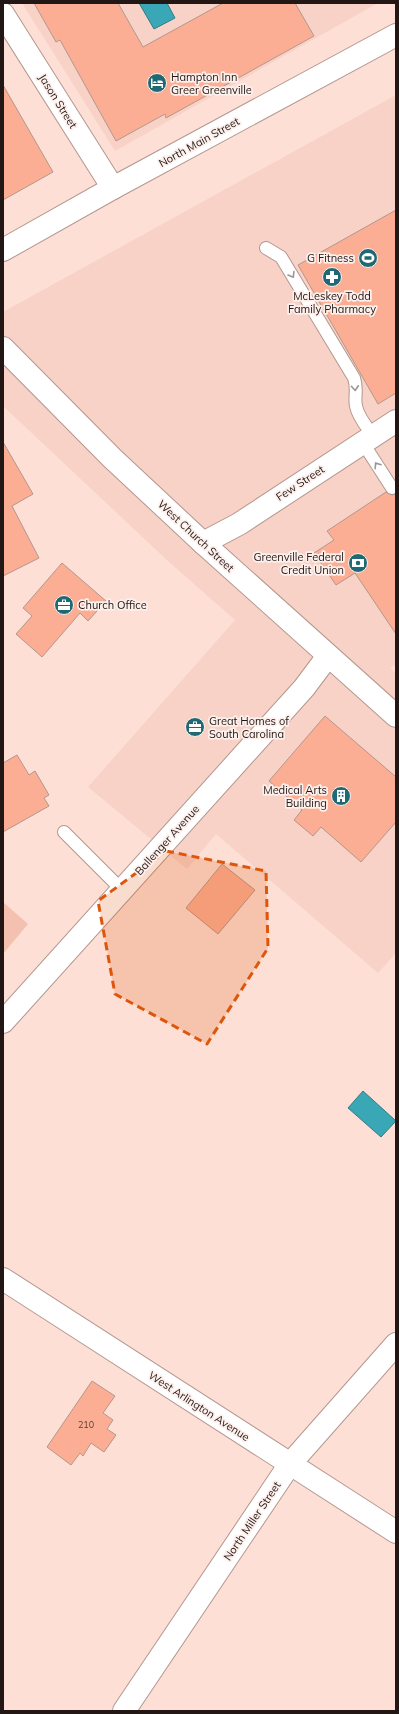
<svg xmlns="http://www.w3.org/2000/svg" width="399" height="1714" viewBox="0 0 399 1714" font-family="Mulish,sans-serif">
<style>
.built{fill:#f8d2c6}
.green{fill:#f4c1b0}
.water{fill:#39a7b6;stroke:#327c85}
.building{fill:#fcae94;stroke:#b3978e}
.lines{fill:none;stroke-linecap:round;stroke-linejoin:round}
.service-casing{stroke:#b3978e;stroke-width:14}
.minor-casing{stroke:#b3978e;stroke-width:24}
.secondary-casing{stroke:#b3978e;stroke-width:24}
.service{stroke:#fff;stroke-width:12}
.minor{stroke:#fff;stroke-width:22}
.secondary{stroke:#fff;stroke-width:22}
.oneway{stroke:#9c9795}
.marked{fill:#de560c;fill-opacity:0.2;stroke:#de560c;stroke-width:3;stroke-dasharray:8 5;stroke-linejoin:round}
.labels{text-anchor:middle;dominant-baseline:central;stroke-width:3.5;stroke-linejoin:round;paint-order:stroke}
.number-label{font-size:9px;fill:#583d34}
.poi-label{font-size:11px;fill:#221714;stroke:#fdf0ec;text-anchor:start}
.street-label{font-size:11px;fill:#221714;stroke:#fdf0ec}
</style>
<rect width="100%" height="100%" fill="#fddfd5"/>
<g class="built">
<polygon points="22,3 378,3 115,151"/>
<polygon points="396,95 396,665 390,668 396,673 396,953 378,973 216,834 187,869 88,787 235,620 169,562 3,406 3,312"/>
</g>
<polygon class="green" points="3,902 28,924 3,954"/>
<g class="water">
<polygon points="139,3 167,3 175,18 154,29"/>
<polygon points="363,1091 396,1121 381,1137 348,1108"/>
</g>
<g class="building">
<polygon points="34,3 118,3 143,47 223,3 295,3 314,36 166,118 165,114 116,141 60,40 56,42"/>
<polygon points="3,85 53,172 3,200"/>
<polygon points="396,210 396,393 378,404 298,265"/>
<polygon points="3,442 33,494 12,506 39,558 3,576"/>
<polygon points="386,492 392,495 396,494 396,634 355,573 336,585 314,553 334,540 327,531"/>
<polygon points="62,563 106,601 88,621 80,613 42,657 16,634 32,616 23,608"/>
<polygon points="325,716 396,777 396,822 361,862 321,827 313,836 294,820 302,810 269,781"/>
<polygon points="17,755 29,775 35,771 49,795 44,798 49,806 3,832 3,763"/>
<polygon points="222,864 255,890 218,934 186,908"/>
<polygon points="92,1381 115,1396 103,1413 113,1420 107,1429 116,1435 104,1452 91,1443 83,1456 80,1453 71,1465 47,1447"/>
</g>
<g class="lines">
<g class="service-casing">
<g id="service">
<path d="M 266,248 L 281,257 L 354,378 C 358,389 354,396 356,406 C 358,417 367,427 373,436"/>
<polyline points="363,443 392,488"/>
<polyline points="64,832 122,890"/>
</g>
</g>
<g class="minor-casing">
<g id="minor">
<polyline points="3,14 113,188"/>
<polyline points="3,348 112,458 203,543 396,716"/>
<polyline points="203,543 239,524 396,421"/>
<polyline points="3,1022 304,688 328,656"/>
<polyline points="3,1279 396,1532"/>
<polyline points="124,1711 290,1464 396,1344"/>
</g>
</g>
<g class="secondary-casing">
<polyline id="secondary" points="3,250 113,188 396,35"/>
</g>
<use href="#service" class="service"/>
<use href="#minor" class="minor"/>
<use href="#secondary" class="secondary"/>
</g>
<defs><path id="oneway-chevron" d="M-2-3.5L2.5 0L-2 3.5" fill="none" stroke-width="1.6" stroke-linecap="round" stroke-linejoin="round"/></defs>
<g class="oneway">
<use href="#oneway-chevron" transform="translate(292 275) rotate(59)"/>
<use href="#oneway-chevron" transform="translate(355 388) rotate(86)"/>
<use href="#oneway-chevron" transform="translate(377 465) rotate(-123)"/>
</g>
<path class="marked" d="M 166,851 L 266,871 L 268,948 L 207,1044 L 115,994 L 98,901 Z"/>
<defs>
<g id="hotel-disc" transform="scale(1)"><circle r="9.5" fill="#1e6973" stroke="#fdf0ec"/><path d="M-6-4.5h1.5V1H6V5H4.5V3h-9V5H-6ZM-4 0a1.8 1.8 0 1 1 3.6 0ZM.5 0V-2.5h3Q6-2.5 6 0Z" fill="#fff"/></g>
<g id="stadium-disc" transform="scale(1)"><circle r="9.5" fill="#1e6973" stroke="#fdf0ec"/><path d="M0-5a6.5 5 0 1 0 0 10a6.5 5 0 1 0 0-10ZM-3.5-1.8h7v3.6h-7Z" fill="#fff"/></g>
<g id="pharmacy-disc" transform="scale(1)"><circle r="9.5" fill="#1e6973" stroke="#fdf0ec"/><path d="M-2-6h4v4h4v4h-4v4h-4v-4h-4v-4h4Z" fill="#fff"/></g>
<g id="bank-disc" transform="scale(1)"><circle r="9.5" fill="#1e6973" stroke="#fdf0ec"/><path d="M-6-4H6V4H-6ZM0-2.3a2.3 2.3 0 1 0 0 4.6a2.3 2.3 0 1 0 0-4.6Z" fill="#fff"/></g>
<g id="office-disc" transform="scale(1)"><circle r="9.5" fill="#1e6973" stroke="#fdf0ec"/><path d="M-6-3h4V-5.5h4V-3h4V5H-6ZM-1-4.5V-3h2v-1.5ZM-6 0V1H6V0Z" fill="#fff"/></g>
<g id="building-disc" transform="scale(1)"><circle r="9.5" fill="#1e6973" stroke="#fdf0ec"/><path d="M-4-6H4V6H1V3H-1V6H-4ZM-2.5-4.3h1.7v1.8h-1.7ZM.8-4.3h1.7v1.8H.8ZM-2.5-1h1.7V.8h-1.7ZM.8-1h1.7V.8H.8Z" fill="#fff"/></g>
</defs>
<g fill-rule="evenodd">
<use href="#hotel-disc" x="157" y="83"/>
<use href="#stadium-disc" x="368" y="258"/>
<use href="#pharmacy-disc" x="332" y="277"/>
<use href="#bank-disc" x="358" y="563"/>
<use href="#office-disc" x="64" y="605"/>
<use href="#office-disc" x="195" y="727"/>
<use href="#building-disc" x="341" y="796"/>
</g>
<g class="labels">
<g class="number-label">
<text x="86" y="1424">210</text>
</g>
<g class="poi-label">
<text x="171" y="77">Hampton Inn<tspan x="171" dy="13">Greer Greenville</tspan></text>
<text x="354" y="258" text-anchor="end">G Fitness</text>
<text x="332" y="296" text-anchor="middle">McLeskey Todd<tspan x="332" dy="13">Family Pharmacy</tspan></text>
<text x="344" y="557" text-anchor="end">Greenville Federal<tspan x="344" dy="13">Credit Union</tspan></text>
<text x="78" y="605">Church Office</text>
<text x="209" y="721">Great Homes of<tspan x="209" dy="13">South Carolina</tspan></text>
<text x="327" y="790" text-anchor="end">Medical Arts<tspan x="327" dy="13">Building</tspan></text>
</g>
<g class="street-label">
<text transform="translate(58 101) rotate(58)">Jason Street</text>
<text transform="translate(199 142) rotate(-29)">North Main Street</text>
<text transform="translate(300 483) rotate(-33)">Few Street</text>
<text transform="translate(196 536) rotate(43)">West Church Street</text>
<text transform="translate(167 840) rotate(-48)">Ballenger Avenue</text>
<text transform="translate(199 1406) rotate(33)">West Arlington Avenue</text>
<text transform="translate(252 1521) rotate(-56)">North Miller Street</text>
</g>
</g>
<rect width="399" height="1714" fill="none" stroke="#221714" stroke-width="8"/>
</svg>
